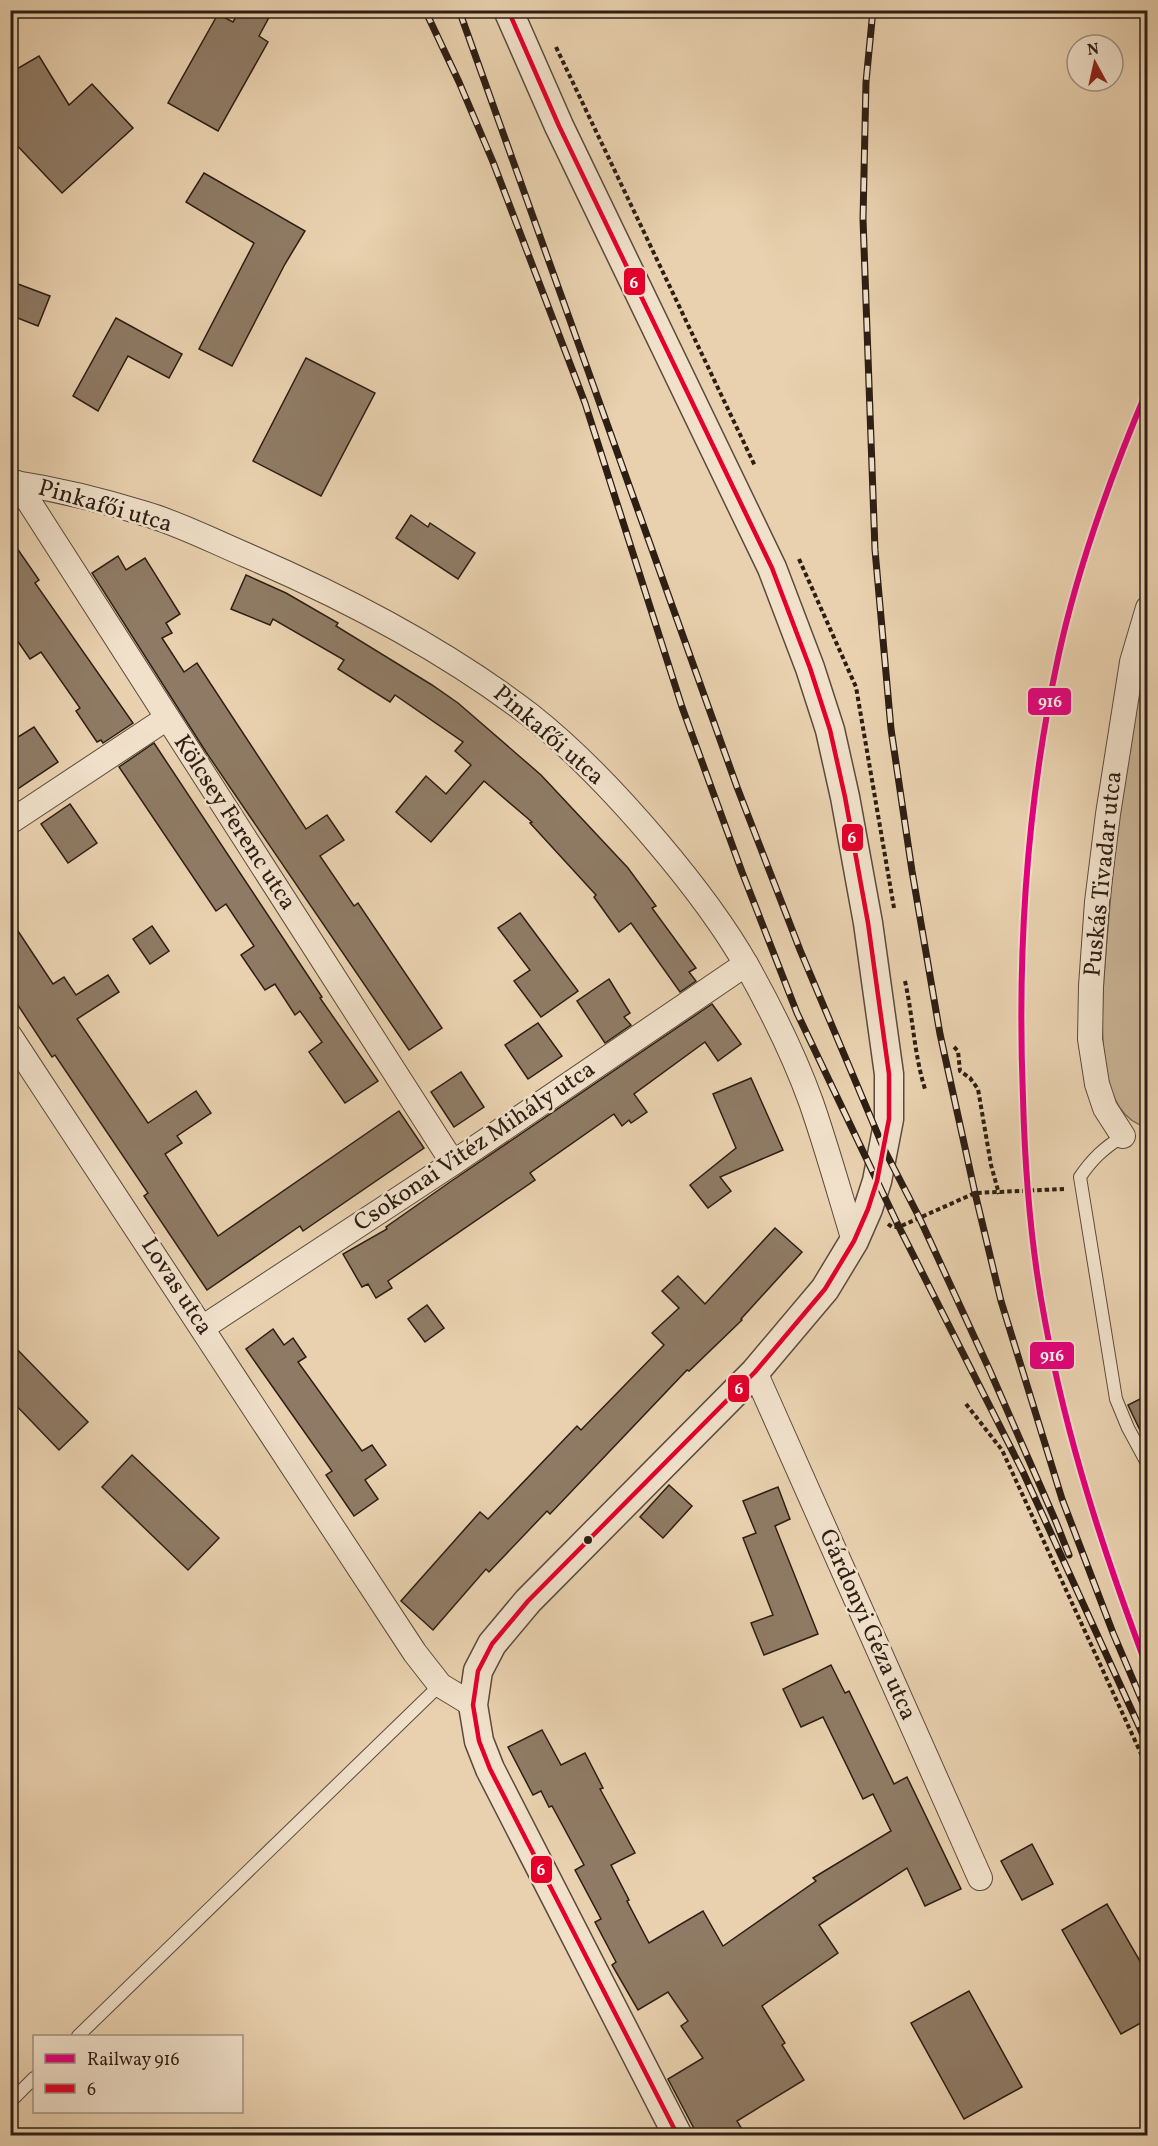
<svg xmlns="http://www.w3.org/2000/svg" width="1158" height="2146" viewBox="0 0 1158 2146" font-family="Vollkorn,serif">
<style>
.green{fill:#c9b395;stroke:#7b6854;stroke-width:1.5}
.building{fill:#8f7b65;stroke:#2d1e14;stroke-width:1.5}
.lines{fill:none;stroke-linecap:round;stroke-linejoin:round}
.service-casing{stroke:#5c4b3b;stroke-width:14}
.minor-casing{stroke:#5c4b3b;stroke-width:26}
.tertiary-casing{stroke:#5c4b3b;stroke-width:31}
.path{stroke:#2d1e14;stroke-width:4;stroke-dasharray:4.5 3;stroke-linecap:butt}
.service{stroke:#f1e1cb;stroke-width:12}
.minor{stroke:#f1e1cb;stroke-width:24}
.tertiary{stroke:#f1e1cb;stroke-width:28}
.rail-casing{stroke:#2d1e14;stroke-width:7}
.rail{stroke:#f1e1cb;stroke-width:4.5;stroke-dasharray:14;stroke-linecap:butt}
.bus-1-casing{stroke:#f1e1cb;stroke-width:9}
.bus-1{stroke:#e4002b;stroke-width:4.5}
.rail-1-casing{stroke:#f1e1cb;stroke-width:10}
.rail-1{stroke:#e5007d;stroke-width:6}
.bus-dot{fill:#2d1e14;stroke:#f1e1cb;stroke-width:2}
.labels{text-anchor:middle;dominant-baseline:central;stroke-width:5;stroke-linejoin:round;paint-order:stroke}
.street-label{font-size:24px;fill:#2d1e14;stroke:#f1e1cb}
.line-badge{stroke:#f1e1cb;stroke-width:2}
.badge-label{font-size:16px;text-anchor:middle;font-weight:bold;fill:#fff}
</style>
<rect width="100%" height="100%" fill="#e9d1af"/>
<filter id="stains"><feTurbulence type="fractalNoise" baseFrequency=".00333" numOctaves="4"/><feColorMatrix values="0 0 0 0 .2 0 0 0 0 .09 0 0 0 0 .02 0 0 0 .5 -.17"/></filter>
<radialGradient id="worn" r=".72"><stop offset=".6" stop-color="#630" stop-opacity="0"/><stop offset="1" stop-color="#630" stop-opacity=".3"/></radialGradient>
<path class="green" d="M 1147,643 L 1147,1127 C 1119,1121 1109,1090 1105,1064 C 1099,1019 1104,972 1108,927 C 1112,879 1116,830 1123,782 C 1130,735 1139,689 1147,643 Z"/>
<g class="building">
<polygon points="240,10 273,10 259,36 268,42 218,131 168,103 218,14 233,22"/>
<polygon points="39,56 69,105 92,84 133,128 62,193 10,138 10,73"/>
<polygon points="204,173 305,231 285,264 232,366 199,349 254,243 186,202"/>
<polygon points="10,281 50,296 38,326 10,315"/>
<polygon points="116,318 182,354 169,378 128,356 98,411 73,396"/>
<polygon points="306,358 375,393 321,496 253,461"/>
<polygon points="411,515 428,527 430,523 475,553 458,579 396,538"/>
<polygon points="10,538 39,580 35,583 133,723 103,743 101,740 97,742 76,711 80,708 41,652 30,659 10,630"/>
<polygon points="118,556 126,570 145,558 180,614 166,623 172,633 162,638 184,672 197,663 306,829 327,815 344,840 320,856 354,906 358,903 442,1028 409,1050 206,752 92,573"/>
<polygon points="246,575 286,593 338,623 336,626 432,685 458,703 541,775 628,868 656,906 652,908 696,968 689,972 696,981 680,992 631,923 619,932 594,897 596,895 530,823 532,822 484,781 431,842 396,812 426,776 446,794 471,765 455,751 463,742 395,695 390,702 338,669 344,660 273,619 270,625 231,609"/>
<polygon points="34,727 58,762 10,794 10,742"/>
<polygon points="154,743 322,997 320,998 378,1081 345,1103 309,1052 322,1042 300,1011 295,1015 275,984 265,990 241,955 254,946 226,904 216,911 119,767"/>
<polygon points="70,804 97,843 68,863 41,824"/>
<polygon points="520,913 578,991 541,1017 514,981 530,970 498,928"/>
<polygon points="10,919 53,984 64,977 76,995 108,975 119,992 77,1019 148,1123 196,1091 211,1113 177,1136 182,1143 165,1154 218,1236 399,1111 424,1148 303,1231 300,1226 207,1290 144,1196 148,1193 55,1055 52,1057 10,993"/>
<polygon points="152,926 169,951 150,964 133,939"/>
<polygon points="609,979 630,1013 624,1017 631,1025 605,1043 577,1001"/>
<polygon points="712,1004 741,1044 718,1061 705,1042 634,1094 647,1112 631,1123 629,1120 622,1126 614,1114 530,1173 535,1180 388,1281 392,1288 376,1298 368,1284 362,1287 343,1254 387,1229 386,1227 450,1182"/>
<polygon points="538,1023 562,1056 528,1079 505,1045"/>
<polygon points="461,1072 484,1107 454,1127 431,1092"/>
<polygon points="751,1078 783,1150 720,1177 731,1191 708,1208 690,1185 736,1148 713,1094"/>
<polygon points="775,1228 802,1252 741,1319 742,1320 689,1371 687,1370 550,1514 547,1511 489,1572 486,1569 433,1630 401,1601 480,1512 488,1519 577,1426 581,1430 664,1345 652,1333 679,1308 662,1291 678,1276 705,1304"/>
<polygon points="427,1305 444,1328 425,1342 408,1319"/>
<polygon points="273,1329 284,1345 293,1338 306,1357 298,1362 362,1451 372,1445 386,1465 365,1480 378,1499 354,1516 326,1475 332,1471 246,1349"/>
<polygon points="10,1342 88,1422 59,1450 10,1399"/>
<polygon points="1148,1395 1148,1447 1128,1405"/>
<polygon points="132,1455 219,1538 188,1570 102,1487"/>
<polygon points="669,1485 692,1506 663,1538 640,1517"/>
<polygon points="778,1487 790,1519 775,1526 818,1634 764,1655 751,1623 773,1615 743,1538 756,1533 743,1501"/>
<polygon points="831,1665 845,1693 849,1691 894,1784 907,1777 961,1889 925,1906 907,1868 819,1925 838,1953 762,2006 785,2043 782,2045 804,2080 737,2121 746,2136 698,2136 668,2079 703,2058 681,2026 688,2021 668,1992 638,2010 612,1965 616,1962 595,1922 601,1919 575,1870 584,1865 552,1806 549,1807 541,1791 533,1795 508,1747 542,1730 561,1765 585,1753 603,1788 600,1789 635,1853 611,1865 629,1900 627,1901 649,1943 703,1911 723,1946 816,1881 813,1878 891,1831 873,1794 863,1799 823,1717 801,1727 783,1689"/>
<polygon points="1032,1844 1053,1884 1022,1900 1001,1861"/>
<polygon points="1107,1904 1148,1975 1148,2019 1121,2034 1062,1930"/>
<polygon points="969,1991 1022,2087 964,2119 911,2023"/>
</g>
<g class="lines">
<g class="service-casing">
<g id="service">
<path d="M 1123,1136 C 1104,1148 1092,1159 1080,1177 L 1116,1399 L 1128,1428 L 1148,1465"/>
<polyline points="78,2036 440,1685"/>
<polyline points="10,2102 34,2078"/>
</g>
</g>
<g class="minor-casing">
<g id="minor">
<path d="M 10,482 C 56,489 102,500 146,514 C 180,524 213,541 246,555 C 346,598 444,649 530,715 C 577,752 620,798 658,843 C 691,882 722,922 747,966 C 771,1009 794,1055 811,1102 C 827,1148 840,1195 854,1241"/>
<polyline points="17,483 453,1163"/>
<polyline points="10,822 167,718"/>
<polyline points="10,1036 415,1653 440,1685 473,1705"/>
<polyline points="1123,1136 1105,1108 1097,1084 1090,1039 1091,986 1097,902 1108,814 1132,662 1148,608"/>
<polyline points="202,1328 453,1163 746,964"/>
<polyline points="755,1372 980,1878"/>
</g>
</g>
<g class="tertiary-casing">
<polyline id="tertiary" points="508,10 559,126 772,568 810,668 830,730 845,797 868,923 889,1074 889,1119 877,1181 868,1209 854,1241 825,1289 755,1372 528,1601 492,1644 478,1671 473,1705 479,1741 490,1769 678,2136"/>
</g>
<g class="path">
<polyline points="556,47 755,466"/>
<polyline points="799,559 856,687 894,908"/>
<path d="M 905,981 C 913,1017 914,1054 925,1089"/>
<polyline points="954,1047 958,1051 960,1071 970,1078 978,1089 991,1165 999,1194"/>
<polyline points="888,1224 892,1227 899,1227 975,1193 1064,1189"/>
<polyline points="966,1404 1002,1450 1148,1769"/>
</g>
<use href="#service" class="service"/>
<use href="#minor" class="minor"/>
<use href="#tertiary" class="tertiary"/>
<g class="rail-casing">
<g id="rail">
<polyline points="425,10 459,82 493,162 585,403 682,707 742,872 797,1013 899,1227 1023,1472 1148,1746"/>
<polyline points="459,10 674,611 737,787 800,950 884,1149 919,1217 990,1371 1056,1522 1069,1555"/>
<polyline points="873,10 866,82 863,219 875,550 891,729 912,871 940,1034 975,1193 1001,1301 1062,1499 1113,1633 1148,1715"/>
</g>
</g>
<use href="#rail" class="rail"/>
<g class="bus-1-casing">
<polyline id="bus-1" points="508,10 559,126 772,568 810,668 830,730 845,797 868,923 889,1074 889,1119 877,1181 868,1209 854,1241 825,1289 755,1372 528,1601 492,1644 478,1671 473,1705 479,1741 490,1769 678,2136"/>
</g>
<use href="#bus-1" class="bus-1"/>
<g class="rail-1-casing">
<path id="rail-1" d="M 1148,388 C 1111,475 1078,565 1058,658 C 1027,802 1017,950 1023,1098 C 1025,1173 1031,1248 1045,1321 C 1067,1441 1105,1556 1148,1670"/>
</g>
<use href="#rail-1" class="rail-1"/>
</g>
<circle class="bus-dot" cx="588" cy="1540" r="5"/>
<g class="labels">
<g class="street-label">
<text transform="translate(105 507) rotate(16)">Pinkafői utca</text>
<text transform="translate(548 736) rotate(41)">Pinkafői utca</text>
<text transform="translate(234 823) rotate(57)">Kölcsey Ferenc utca</text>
<text transform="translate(1104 874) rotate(-84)">Puskás Tivadar utca</text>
<text transform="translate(475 1147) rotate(-34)">Csokonai Vitéz Mihály utca</text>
<text transform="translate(176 1287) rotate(57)">Lovas utca</text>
<text transform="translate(867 1625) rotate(66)">Gárdonyi Géza utca</text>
</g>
</g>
<g class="line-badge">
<rect x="623" y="267" width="23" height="29" rx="6" fill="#e4002b"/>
<rect x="1027" y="687" width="45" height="29" rx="6" fill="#e5007d"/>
<rect x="841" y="823" width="23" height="29" rx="6" fill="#e4002b"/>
<rect x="1029" y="1341" width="46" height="29" rx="6" fill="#e5007d"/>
<rect x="727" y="1374" width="23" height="29" rx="6" fill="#e4002b"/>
<rect x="530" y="1855" width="23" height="29" rx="6" fill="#e4002b"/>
</g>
<g class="badge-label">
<text x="634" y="288">6</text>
<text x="1050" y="707">916</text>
<text x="852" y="843">6</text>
<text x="1052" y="1361">916</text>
<text x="739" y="1394">6</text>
<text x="541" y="1875">6</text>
</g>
<rect width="1158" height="2146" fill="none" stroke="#e9d1af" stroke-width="36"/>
<rect x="12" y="12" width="1134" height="2122" fill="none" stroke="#2d1e14" stroke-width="3"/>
<rect x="18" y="18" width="1122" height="2110" fill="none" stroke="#2d1e14" stroke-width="1.5"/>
<rect x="33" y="2035" width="210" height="78" fill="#f1e1cb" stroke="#a39382" stroke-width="1.5"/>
<rect x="45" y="2054" width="30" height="9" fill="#e5007d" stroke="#a39382" stroke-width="1.5"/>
<text x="87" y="2065" font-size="18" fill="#2d1e14">Railway 916</text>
<rect x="45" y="2084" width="30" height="9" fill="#e4002b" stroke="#a39382" stroke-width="1.5"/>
<text x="87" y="2095" font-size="18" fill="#2d1e14">6</text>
<g transform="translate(1095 63) rotate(352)"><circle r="28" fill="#f1e1cb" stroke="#a39382" stroke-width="1.5"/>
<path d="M0-4.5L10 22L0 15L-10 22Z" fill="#8f2418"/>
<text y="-9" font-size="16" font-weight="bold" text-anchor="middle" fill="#2d1e14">N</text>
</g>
<rect width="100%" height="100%" filter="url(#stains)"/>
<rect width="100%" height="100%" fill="url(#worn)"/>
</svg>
